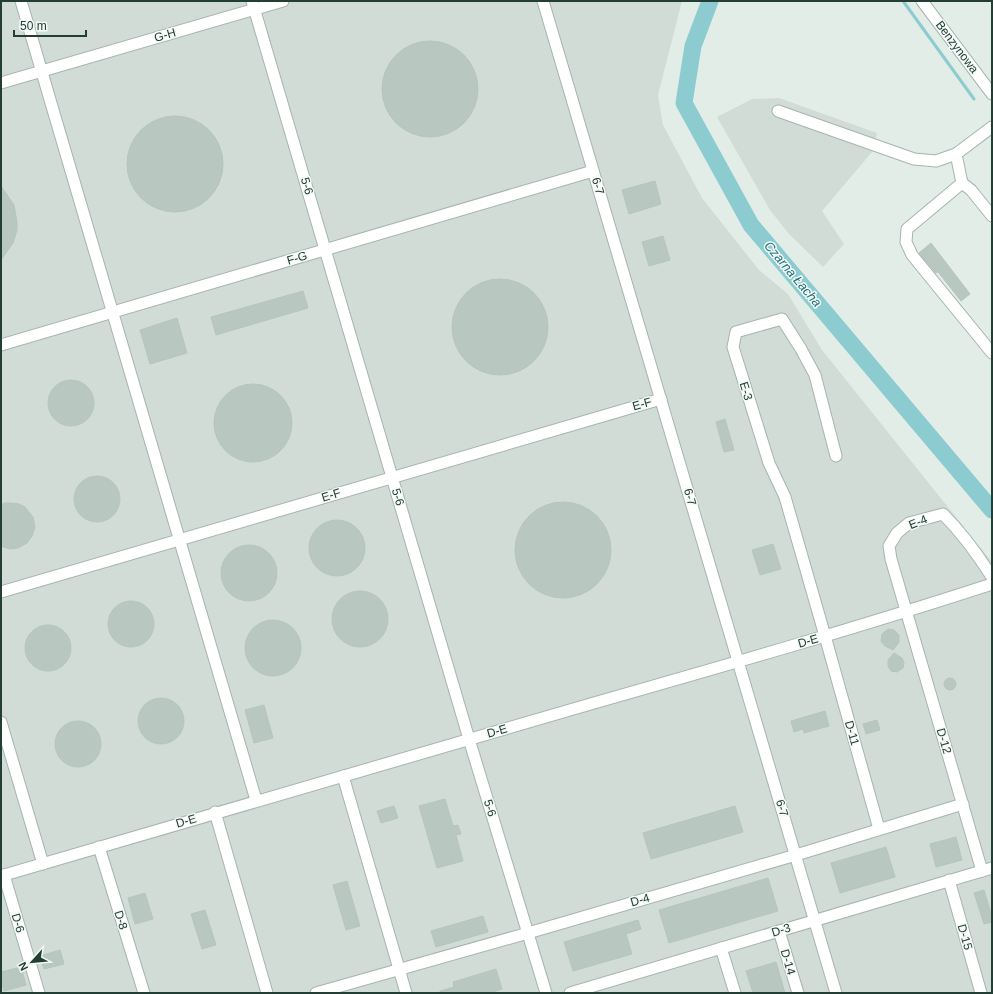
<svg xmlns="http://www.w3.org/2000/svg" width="993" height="994" viewBox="0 0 993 994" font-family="Helvetica,sans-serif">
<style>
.built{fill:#d1dcd6}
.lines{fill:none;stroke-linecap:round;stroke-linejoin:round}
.stream{stroke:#8cccd0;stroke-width:3}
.river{stroke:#8cccd0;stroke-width:17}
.building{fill:#b8c7c0;stroke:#b5c6be}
.minor-casing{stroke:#a6b5ae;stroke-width:13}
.minor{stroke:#fff;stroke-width:11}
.labels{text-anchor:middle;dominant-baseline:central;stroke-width:3;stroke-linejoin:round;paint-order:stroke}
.street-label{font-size:12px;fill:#233e34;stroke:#f3f9f6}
.water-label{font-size:13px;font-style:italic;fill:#1e7179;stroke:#f3f9f6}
</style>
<rect width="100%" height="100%" fill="#e3ede7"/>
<g class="built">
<polygon points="1,1 682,1 658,95 663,125 702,198 759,270 788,294 822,350 992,562 992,993 1,993"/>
<polygon points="779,98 877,133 872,152 822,211 844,244 823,267 789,234 770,210 717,117 752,99"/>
</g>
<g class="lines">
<polyline class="stream" points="903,1 974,99"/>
<polyline class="river" points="710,1 693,46 684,103 751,225 992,510"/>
</g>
<g class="building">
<circle cx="430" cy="89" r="48"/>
<circle cx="175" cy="164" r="48"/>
<polygon points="655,181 661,204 629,214 622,190"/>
<polygon points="1,186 14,205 17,222 17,230 13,243 1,260"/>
<polygon points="663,236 670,260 649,266 642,242"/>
<polygon points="931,243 970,294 961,301 938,272 936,273 919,253"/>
<circle cx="500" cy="327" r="48"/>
<polygon points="303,291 308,308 216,335 211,317"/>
<polygon points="177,318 187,353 150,364 140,330"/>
<circle cx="71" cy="403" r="23"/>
<circle cx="253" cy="423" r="39"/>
<polygon points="725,419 734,450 724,452 716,422"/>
<circle cx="97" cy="499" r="23"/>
<circle cx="563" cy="550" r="48"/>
<polygon points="5,503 12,503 19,504 25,507 33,517 35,527 32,536 27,543 18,548 10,549 1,546 1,505"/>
<circle cx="337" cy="548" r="28"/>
<polygon points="773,544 781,569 760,575 752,550"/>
<circle cx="249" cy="573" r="28"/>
<circle cx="360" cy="619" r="28"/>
<circle cx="131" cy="624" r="23"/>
<circle cx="273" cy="648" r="28"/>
<circle cx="48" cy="648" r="23"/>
<polygon points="888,629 894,630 899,635 899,642 893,650 885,646 881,641 882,634"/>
<polygon points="894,653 902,658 904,663 903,668 897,672 891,671 888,666 888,660"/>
<circle cx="950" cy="684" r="6"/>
<circle cx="161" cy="721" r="23"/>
<polygon points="264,705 273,738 254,743 245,710"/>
<polygon points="825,711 829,726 804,733 803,729 794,732 791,721"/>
<polygon points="877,720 880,730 866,734 863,724"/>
<circle cx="78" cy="744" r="23"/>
<polygon points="445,799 453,826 458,825 461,834 456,835 463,861 437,868 419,806"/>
<polygon points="394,806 398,818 381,823 377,811"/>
<polygon points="735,806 743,832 651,859 643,833"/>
<polygon points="956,837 962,860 936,867 930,844"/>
<polygon points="886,847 895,877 840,893 831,863"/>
<polygon points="768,878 778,911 669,943 659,910"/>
<polygon points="347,881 360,926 346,930 333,885"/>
<polygon points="984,890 992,917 992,922 984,924 974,893"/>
<polygon points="145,893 153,919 135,924 128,898"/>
<polygon points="205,910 216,945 202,949 191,914"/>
<polygon points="483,916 488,932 436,947 431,931"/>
<polygon points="638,920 641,929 626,934 632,954 573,971 564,942"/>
<polygon points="60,950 64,964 44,969 40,956"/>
<polygon points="776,962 785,993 753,993 746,971"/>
<polygon points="21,967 26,985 4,991 1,980 1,972"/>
<polygon points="496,969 502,989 489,993 440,993 440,991 454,987 453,982"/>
</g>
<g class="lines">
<g class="minor-casing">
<g id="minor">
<polyline points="21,1 256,800"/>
<polyline points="252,1 469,739 546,993"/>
<polyline points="543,1 836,993"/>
<polyline points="922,1 992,94"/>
<polyline points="1,83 283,1"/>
<polyline points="778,111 914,159 936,161 956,154 992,127"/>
<polyline points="956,154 962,183 907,229 906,242 912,255 992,353"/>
<polyline points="962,183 971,190 992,216"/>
<polyline points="1,345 593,171"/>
<polyline points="836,456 815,375 801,349 782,319 736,332 733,347 769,463 785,497 825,636 879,829"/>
<polyline points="1,592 661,399"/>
<polyline points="1,722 43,864"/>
<polyline points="343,776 406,993"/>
<polyline points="215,812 267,993"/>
<polyline points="99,847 144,993"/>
<path d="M 982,871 L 891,559 L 889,546 L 897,533 L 909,523 L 943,514 C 962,533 978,555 992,577"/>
<polyline points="4,875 39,993"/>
<path d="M 1,876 C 198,817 396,760 594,703 C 727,665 860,627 992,584"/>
<polyline points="949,880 981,993"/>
<polyline points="779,931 798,993"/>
<polyline points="721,948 735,993"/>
<polyline points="316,993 528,933 796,855 963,804"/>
<polyline points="570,993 992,868"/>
</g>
</g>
<use href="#minor" class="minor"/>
</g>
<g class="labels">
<g class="street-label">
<text transform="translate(165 35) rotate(-16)">G-H</text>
<text transform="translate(957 47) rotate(53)">Benzynowa</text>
<text transform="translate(307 186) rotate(74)">5-6</text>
<text transform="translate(598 186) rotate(74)">6-7</text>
<text transform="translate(297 258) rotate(-16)">F-G</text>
<text transform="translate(746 391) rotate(73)">E-3</text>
<text transform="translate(642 404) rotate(-16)">E-F</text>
<text transform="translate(331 495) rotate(-17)">E-F</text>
<text transform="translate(398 497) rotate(74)">5-6</text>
<text transform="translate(690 497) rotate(74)">6-7</text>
<text transform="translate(918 522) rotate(-22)">E-4</text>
<text transform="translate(808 641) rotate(-16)">D-E</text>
<text transform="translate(497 731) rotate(-16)">D-E</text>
<text transform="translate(852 733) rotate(74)">D-11</text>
<text transform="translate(944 741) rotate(74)">D-12</text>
<text transform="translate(490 808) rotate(73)">5-6</text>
<text transform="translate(782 808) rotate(73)">6-7</text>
<text transform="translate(186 821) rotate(-17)">D-E</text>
<text transform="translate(640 900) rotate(-16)">D-4</text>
<text transform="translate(121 920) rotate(73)">D-8</text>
<text transform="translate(18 923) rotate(74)">D-6</text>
<text transform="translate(781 930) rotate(-17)">D-3</text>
<text transform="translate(965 937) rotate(74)">D-15</text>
<text transform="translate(788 962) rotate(74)">D-14</text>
</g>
<g class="water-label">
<text transform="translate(793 274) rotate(50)">Czarna Łacha</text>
</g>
</g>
<rect width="993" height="994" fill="none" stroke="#233e34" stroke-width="4"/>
<g transform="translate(32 962) rotate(243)" stroke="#f3f9f6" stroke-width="3" paint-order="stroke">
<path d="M0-3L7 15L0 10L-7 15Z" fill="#233e34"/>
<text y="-6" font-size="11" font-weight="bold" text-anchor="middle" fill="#233e34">N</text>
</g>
<path d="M14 30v6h72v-6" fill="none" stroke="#233e34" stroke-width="2"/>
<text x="20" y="30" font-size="12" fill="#233e34" stroke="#f3f9f6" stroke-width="3" paint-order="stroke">50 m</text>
</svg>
